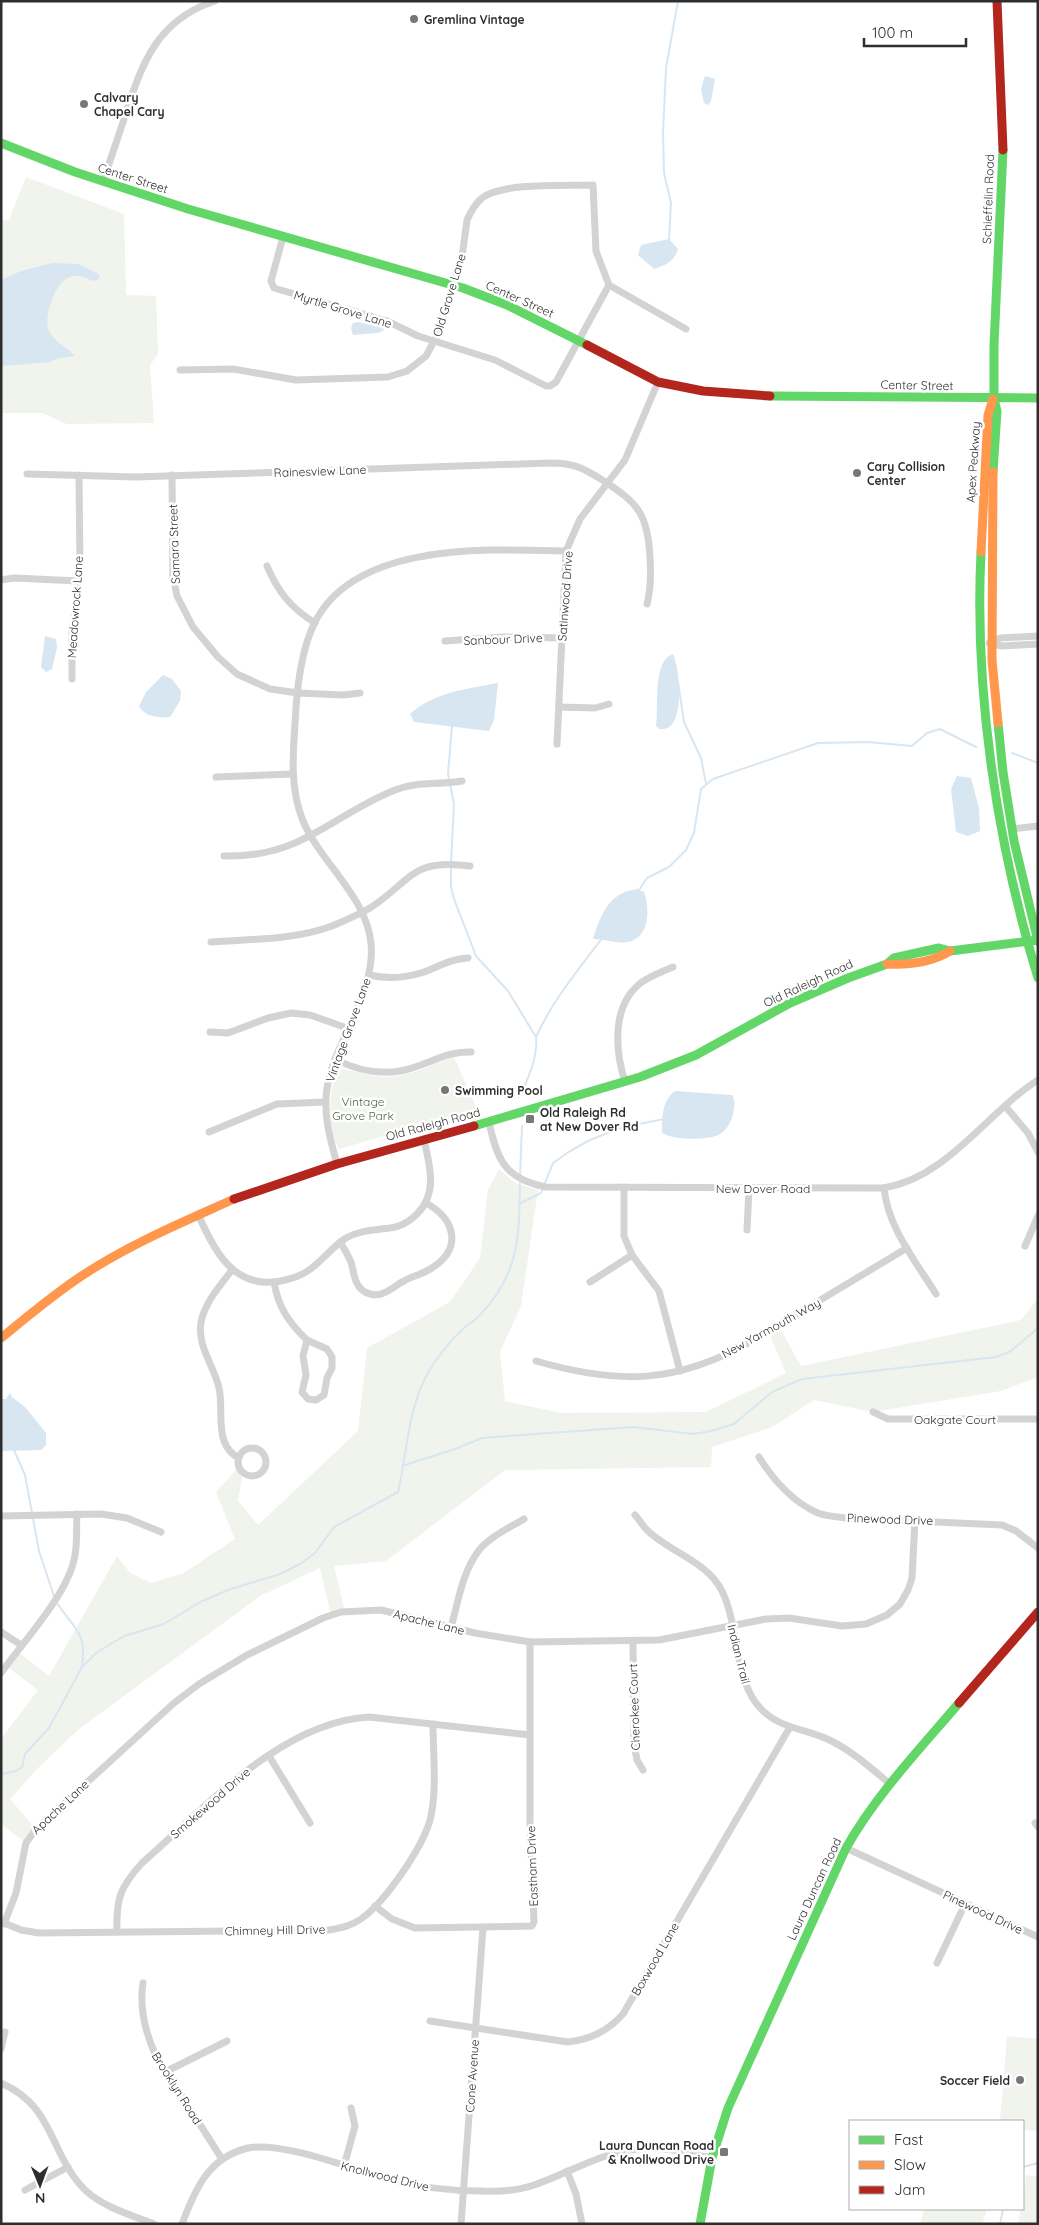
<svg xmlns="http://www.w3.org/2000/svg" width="1039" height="2225" viewBox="0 0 1039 2225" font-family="Quicksand,sans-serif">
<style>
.green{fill:#f0f4ec}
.water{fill:#d8e6f1}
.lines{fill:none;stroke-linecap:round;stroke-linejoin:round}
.stream{stroke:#d8e6f1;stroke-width:2}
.street{stroke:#d3d3d3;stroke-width:7}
.fast{stroke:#63d668;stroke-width:9}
.slow{stroke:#ff974d;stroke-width:9}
.jam{stroke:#b3261e;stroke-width:9}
.poi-dot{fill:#777;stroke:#fff;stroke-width:2}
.labels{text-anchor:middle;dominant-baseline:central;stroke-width:5;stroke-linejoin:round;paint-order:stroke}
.poi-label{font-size:12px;font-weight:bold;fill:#2e2e2e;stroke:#fff;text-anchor:start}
.street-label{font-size:12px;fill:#2e2e2e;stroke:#fff}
.park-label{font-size:12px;fill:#4f693c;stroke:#fff}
</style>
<rect width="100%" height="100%" fill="#fff"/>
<g class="green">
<polygon points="26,177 124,214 126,295 156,296 158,354 150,365 154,423 67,424 42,413 1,413 1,221 9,220"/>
<path d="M 454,1057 L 477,1109 L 339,1149 C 328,1132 327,1087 338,1070 C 347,1067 373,1078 387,1077 C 411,1076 432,1065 454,1057 Z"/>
<polygon points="499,1169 515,1183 538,1190 521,1306 500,1352 505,1401 561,1413 706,1412 786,1373 768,1331 778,1325 801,1366 1021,1320 1038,1298 1038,1377 1001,1391 873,1412 814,1400 772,1427 712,1447 711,1467 505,1470 386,1561 334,1566 345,1612 331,1615 320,1568 260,1596 79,1729 37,1769 10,1799 36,1829 26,1843 1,1824 1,1739 38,1690 6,1666 17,1651 49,1676 117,1556 130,1573 151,1583 184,1573 235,1539 216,1492 236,1470 242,1477 238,1501 258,1525 358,1431 367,1348 450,1302 480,1258 488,1190"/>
<polygon points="1007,2036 1038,2039 1038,2131 1023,2130 1023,2121 1000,2121"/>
<polygon points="1026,2175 1038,2177 1038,2224 1018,2224 1021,2209 1023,2209"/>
<polygon points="924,2209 987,2209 982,2224 920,2224"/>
</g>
<g class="water">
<polygon points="705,76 715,79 711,101 708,105 704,103 701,89"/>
<path d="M 669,239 L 678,249 C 674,262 666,265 654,269 L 638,255 L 641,245 Z"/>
<path d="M 52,263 L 78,264 L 99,274 L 100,278 L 94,281 C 86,278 77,273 68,278 C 54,284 42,320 50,333 C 57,344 67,347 75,356 L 56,359 L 50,362 L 1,366 L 1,280 L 21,271 Z"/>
<polygon points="358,322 383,328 384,330 378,333 353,335 351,328 353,323"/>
<polygon points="45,636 56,639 57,648 52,669 46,672 41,667"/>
<path d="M 673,654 C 680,669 687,734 659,729 L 656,726 C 659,707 652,661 673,654 Z"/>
<path d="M 163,675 L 172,679 L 181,691 L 180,701 L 170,717 C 158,718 145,717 139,706 L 146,692 Z"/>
<path d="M 498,683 L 494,720 L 489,731 L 414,722 L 410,714 C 435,692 466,689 498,683 Z"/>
<polygon points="957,776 971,778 979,808 980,831 968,836 956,832 951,789"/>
<path d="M 638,889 L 644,892 C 650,908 650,938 628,942 C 618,944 604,939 593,939 C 601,914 609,892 638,889 Z"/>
<path d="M 675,1091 L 732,1095 C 736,1102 734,1107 733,1114 C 731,1122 727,1130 720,1134 C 709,1141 673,1140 662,1133 C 662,1118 662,1100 675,1091 Z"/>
<polygon points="10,1393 12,1397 25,1407 46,1433 46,1445 41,1450 1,1451 1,1399 6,1399"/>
</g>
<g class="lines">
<g class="stream">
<polyline points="669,240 671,203 664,173 663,133 666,68 678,1"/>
<polyline points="678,682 684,722 701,758 706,784"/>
<polyline points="1012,753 1038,763"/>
<polyline points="451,863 454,804 448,774 452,726"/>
<path d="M 451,868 L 451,887 L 454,899 L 476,956 L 508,991 L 536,1037 C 538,1057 528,1080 519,1097"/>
<polyline points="639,890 647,878 669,867 686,850 694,833 701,789 713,779 818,743 868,742 912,746 927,733 940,729 976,747"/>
<path d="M 536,1037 C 552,1001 579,969 603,937"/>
<polyline points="520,1176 522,1126"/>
<polyline points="519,1204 541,1193 553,1163 570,1151 590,1140 623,1127 664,1119"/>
<polyline points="14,1450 25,1475 39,1551 54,1596"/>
<polyline points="405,1465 455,1449 482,1438 633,1427 693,1434 711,1431 734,1424 772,1392 802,1379 996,1357 1011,1351 1038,1328"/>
<path d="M 57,1603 C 74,1629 87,1631 82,1667"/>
<path d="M 1,1774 L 16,1771 L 22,1767 L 25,1754 L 49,1728 L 82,1667 L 96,1653 L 124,1636 L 164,1624 L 202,1601 L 231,1589 L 280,1574 L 300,1564 L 315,1553 L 334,1527 L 398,1492 C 407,1454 408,1406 429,1371 C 438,1356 452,1339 465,1327 C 470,1323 476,1320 480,1315 C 520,1273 519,1236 520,1181"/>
<polyline points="1023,2167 1038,2163"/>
<polyline points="1000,2224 1003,2209"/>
</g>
<g class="street">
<path d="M 103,182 C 110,160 118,138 125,116 C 142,63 157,20 215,1"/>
<polyline points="283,237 271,281 274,288 387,321 418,336 495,360 546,386 550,386 556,382 609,285"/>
<path d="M 180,370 L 233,369 L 296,380 L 388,377 L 407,371 L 426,356 L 439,332 L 462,257 L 467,220 C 471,211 475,204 482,198 C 503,182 566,186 593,185 L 596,251 L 609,285 L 686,329"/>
<path d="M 27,474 L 136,477 L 550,463 C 575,463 583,468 604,481 C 639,504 648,515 650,558 C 651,574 651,589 647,604"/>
<polyline points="172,475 173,576 177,596 193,627 218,657 237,674 270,689 298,693 343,695 360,693"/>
<path d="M 267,566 C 278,592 291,608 315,623"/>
<polyline points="1,580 14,578 79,581"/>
<polyline points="445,641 504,637 562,638"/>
<polyline points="989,643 1002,646 1038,644"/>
<polyline points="992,643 1000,638 1038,636"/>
<polyline points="72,679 72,632 80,571 79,475"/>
<polyline points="559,707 595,708 609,704"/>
<polyline points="557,744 566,551 580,519 625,460 658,382"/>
<polyline points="216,777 293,774"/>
<polyline points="1012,829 1038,826"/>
<path d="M 224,856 C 302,858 330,816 395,790 C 417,781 440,785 462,781"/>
<path d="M 211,942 C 251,939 294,940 332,926 C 344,921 358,915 370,908 C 412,881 410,858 470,866"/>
<path d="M 369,975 C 387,979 406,978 424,972 C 440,966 450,959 468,958"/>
<polyline points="210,1032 228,1033 268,1018 291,1013 310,1015 347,1028"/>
<path d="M 335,1059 C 360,1072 387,1077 415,1067 C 434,1061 450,1051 471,1052"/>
<path d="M 625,1082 C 615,1050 611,1005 642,982 C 651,976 663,971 673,967"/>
<polyline points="1005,1106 1028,1133 1038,1152"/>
<path d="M 489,1122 C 497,1160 505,1179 546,1187 L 884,1188 C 948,1177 986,1113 1038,1080"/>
<polyline points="209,1132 277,1104 325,1102"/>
<path d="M 337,1164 C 330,1139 323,1114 327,1088 C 335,1040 376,992 371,943 C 366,896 321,863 303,821 C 288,784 294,746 296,707 C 298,680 302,649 314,624 C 354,541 489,549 566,551"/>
<polyline points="624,1187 624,1236 632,1255 659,1291 680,1371"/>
<path d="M 884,1188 C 888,1228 915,1260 936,1294"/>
<path d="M 198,1214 C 214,1251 234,1290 281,1281 C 291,1279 301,1276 309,1270 C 323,1260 332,1247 346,1238 C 360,1230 375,1230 390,1228 C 400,1227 409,1222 417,1214 C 438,1193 430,1166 424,1140"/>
<polyline points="747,1230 749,1188"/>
<path d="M 340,1242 C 344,1248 348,1255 351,1262 C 354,1272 354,1283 362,1290 C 367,1294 375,1296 381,1294 C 389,1292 396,1285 404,1281 C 413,1276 423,1274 432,1268 C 463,1248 455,1219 426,1203"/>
<polyline points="1025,1246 1038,1216"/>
<path d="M 232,1270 C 220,1286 205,1302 201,1322 C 197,1347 214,1365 219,1388 C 223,1406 218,1424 224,1441 C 227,1449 231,1454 239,1458"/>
<path d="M 274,1282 C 278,1307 289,1323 307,1340 L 303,1356 L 306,1375 L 302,1392 L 308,1399 L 316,1400 L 324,1395 L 327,1378 L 332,1368 L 332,1357 L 327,1349 L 307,1340"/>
<polyline points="590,1282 632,1255"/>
<path d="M 536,1361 C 619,1385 676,1384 752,1341 L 907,1248"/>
<polyline points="873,1412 888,1419 1038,1419"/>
<circle cx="252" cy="1462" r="14"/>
<path d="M 759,1457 C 773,1480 794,1503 818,1513 C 826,1516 837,1517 846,1518 L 1002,1525 L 1016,1531 L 1038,1548"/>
<path d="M 635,1515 C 639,1519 642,1525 647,1530 C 669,1552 707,1561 722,1591 C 740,1628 733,1683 763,1711 C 781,1728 804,1729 825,1738 C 850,1749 870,1767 890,1784"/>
<polyline points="1,1516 101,1514 127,1518 161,1532"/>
<path d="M 451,1627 C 458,1603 462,1574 477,1553 C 487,1538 509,1528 524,1519"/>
<polyline points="1,1632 21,1645"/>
<polyline points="633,1641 634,1744 637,1760 643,1770"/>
<path d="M 1,1673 C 23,1642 66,1596 74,1560 C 78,1545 76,1529 77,1514"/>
<polyline points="269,1756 310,1823"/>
<polyline points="1035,1823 1038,1827"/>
<polyline points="846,1848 1038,1937"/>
<polyline points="375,1906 392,1919 415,1928 532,1926 534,1922 530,1824 530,1642"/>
<path d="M 2,1922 L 21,1930 L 39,1933 L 329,1930 C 341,1928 351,1926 361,1919 C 385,1902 425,1845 431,1816 C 437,1787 433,1753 433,1724"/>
<polyline points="4,1924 16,1893 26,1843 36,1829 174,1703 199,1684 247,1655 323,1618 341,1612 381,1610 475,1633 530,1642 659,1640 766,1619 789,1618 842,1626 866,1624 887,1615 900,1604 908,1590 912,1578 915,1520"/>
<path d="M 117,1931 C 116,1899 120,1887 142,1863 C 205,1808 281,1722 369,1717 L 530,1735"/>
<polyline points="937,1963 965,1904"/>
<path d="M 143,1983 C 139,2008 145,2031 155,2054 L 222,2159"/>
<path d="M 430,2021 L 568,2042 C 591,2039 608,2031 623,2014 L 790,1727"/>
<polyline points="1,2049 5,2032"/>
<polyline points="165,2072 227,2041"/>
<path d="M 1,2083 C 55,2106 49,2154 85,2190 C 103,2207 131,2215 154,2224"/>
<polyline points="344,2166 355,2126 351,2108"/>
<polyline points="567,2171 576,2194 582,2224"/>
<polyline points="25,2190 68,2167"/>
<path d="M 182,2224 C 195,2189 209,2157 248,2148 C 282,2141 352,2169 388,2179 C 418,2187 450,2191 481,2191 C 499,2192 517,2191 534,2185 C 569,2173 600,2153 637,2149 C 663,2146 687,2153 712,2158"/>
<polyline points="461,2224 483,1928"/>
</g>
<g class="fast">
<polyline points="1,143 75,172 188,209 463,288 507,305 587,345"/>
<polyline points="770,396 1038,398"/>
<polyline points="993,472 997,411 994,399 994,345 1003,150"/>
<path d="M 981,552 C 974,692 997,844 1038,978"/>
<polyline points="998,723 1003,772 1014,841 1038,941"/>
<polyline points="474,1126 640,1077 696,1055 790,1003 848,978 887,964 894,958 939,948 950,951 1038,940"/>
<path d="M 700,2224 L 712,2158 L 728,2108 L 846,1848 C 876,1795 919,1750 959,1703"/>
</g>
<g class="slow">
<polyline points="993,472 992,660 998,723"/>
<polyline points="981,552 988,415 993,399"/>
<path d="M 887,964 C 909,965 931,963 950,951"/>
<path d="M 1,1338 C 28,1316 54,1294 83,1275 C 130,1244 183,1222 234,1199"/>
</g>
<g class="jam">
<polyline points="997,1 1003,150"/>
<polyline points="587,345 658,382 703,391 770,396"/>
<polyline points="234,1199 337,1164 474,1126"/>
<polyline points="959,1703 1038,1612"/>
</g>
</g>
<g class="poi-dot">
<circle cx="414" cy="19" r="5"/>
<circle cx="84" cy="104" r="5"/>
<circle cx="857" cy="473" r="5"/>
<circle cx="445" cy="1090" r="5"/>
<rect x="525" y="1114" width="10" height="10" rx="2.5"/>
<circle cx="1020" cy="2080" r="5"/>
<rect x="719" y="2147" width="10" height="10" rx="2.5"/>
</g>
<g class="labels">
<g class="poi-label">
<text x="424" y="19">Gremlina Vintage</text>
<text x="94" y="97">Calvary<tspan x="94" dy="14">Chapel Cary</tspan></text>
<text x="867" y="466">Cary Collision<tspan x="867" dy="14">Center</tspan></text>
<text x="455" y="1090">Swimming Pool</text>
<text x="540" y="1112">Old Raleigh Rd<tspan x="540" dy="14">at New Dover Rd</tspan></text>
<text x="1010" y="2080" text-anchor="end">Soccer Field</text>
<text x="714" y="2145" text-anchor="end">Laura Duncan Road<tspan x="714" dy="14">&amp; Knollwood Drive</tspan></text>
</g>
<g class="street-label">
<text transform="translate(133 178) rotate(18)">Center Street</text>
<text transform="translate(988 199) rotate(-88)">Schieffelin Road</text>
<text transform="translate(449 295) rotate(-73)">Old Grove Lane</text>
<text transform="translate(520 299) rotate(24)">Center Street</text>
<text transform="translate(343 309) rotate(17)">Myrtle Grove Lane</text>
<text transform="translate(917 385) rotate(1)">Center Street</text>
<text transform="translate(973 462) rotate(-86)">Apex Peakway</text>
<text transform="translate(320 471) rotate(-2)">Rainesview Lane</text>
<text transform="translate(174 544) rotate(-92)">Samara Street</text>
<text transform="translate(565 596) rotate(-86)">Satinwood Drive</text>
<text transform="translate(75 607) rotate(-86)">Meadowrock Lane</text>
<text transform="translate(503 639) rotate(-2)">Sanbour Drive</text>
<text transform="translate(808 983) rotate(-25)">Old Raleigh Road</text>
<text transform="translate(348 1030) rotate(-70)">Vintage Grove Lane</text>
<text transform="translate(433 1124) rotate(-15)">Old Raleigh Road</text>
<text x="763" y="1188">New Dover Road</text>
<text transform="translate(771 1328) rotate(-29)">New Yarmouth Way</text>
<text x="955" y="1419">Oakgate Court</text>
<text transform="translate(890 1519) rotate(2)">Pinewood Drive</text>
<text transform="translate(429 1622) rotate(14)">Apache Lane</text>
<text transform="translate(739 1654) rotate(76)">Indian Trail</text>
<text transform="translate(634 1707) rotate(-92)">Cherokee Court</text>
<text transform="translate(210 1803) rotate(-41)">Smokewood Drive</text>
<text transform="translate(60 1807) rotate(-43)">Apache Lane</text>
<text transform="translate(532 1866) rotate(-92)">Eastham Drive</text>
<text transform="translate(814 1889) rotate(-65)">Laura Duncan Road</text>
<text transform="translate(983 1912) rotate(25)">Pinewood Drive</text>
<text transform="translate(275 1930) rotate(-1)">Chimney Hill Drive</text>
<text transform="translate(655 1959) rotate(-60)">Boxwood Lane</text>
<text transform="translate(472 2076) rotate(-86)">Cone Avenue</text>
<text transform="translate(177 2088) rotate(58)">Brooklyn Road</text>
<text transform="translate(385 2176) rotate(14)">Knollwood Drive</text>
</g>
<g class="park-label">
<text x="363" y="1101">Vintage<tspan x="363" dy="14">Grove Park</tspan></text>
</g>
</g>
<rect width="1039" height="2225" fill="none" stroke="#2e2e2e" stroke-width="5"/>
<rect x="849" y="2120" width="175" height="90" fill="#ffffff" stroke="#ababab"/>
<rect x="859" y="2136" width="25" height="8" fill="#63d668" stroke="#ababab"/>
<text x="894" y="2145" font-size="15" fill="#2e2e2e">Fast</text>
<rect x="859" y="2161" width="25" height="8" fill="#ff974d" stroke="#ababab"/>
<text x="894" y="2170" font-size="15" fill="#2e2e2e">Slow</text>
<rect x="859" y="2186" width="25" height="8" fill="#b3261e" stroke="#ababab"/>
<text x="894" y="2195" font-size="15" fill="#2e2e2e">Jam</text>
<g transform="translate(40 2185) rotate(179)" stroke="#ffffff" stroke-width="4" paint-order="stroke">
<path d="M0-4L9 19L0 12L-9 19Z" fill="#2e2e2e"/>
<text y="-8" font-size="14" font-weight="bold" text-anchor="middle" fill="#2e2e2e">N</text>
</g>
<path d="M864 38v8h102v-8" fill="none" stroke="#2e2e2e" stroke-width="2.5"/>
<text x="872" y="38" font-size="15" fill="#2e2e2e" stroke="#ffffff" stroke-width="4" paint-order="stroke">100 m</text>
</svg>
